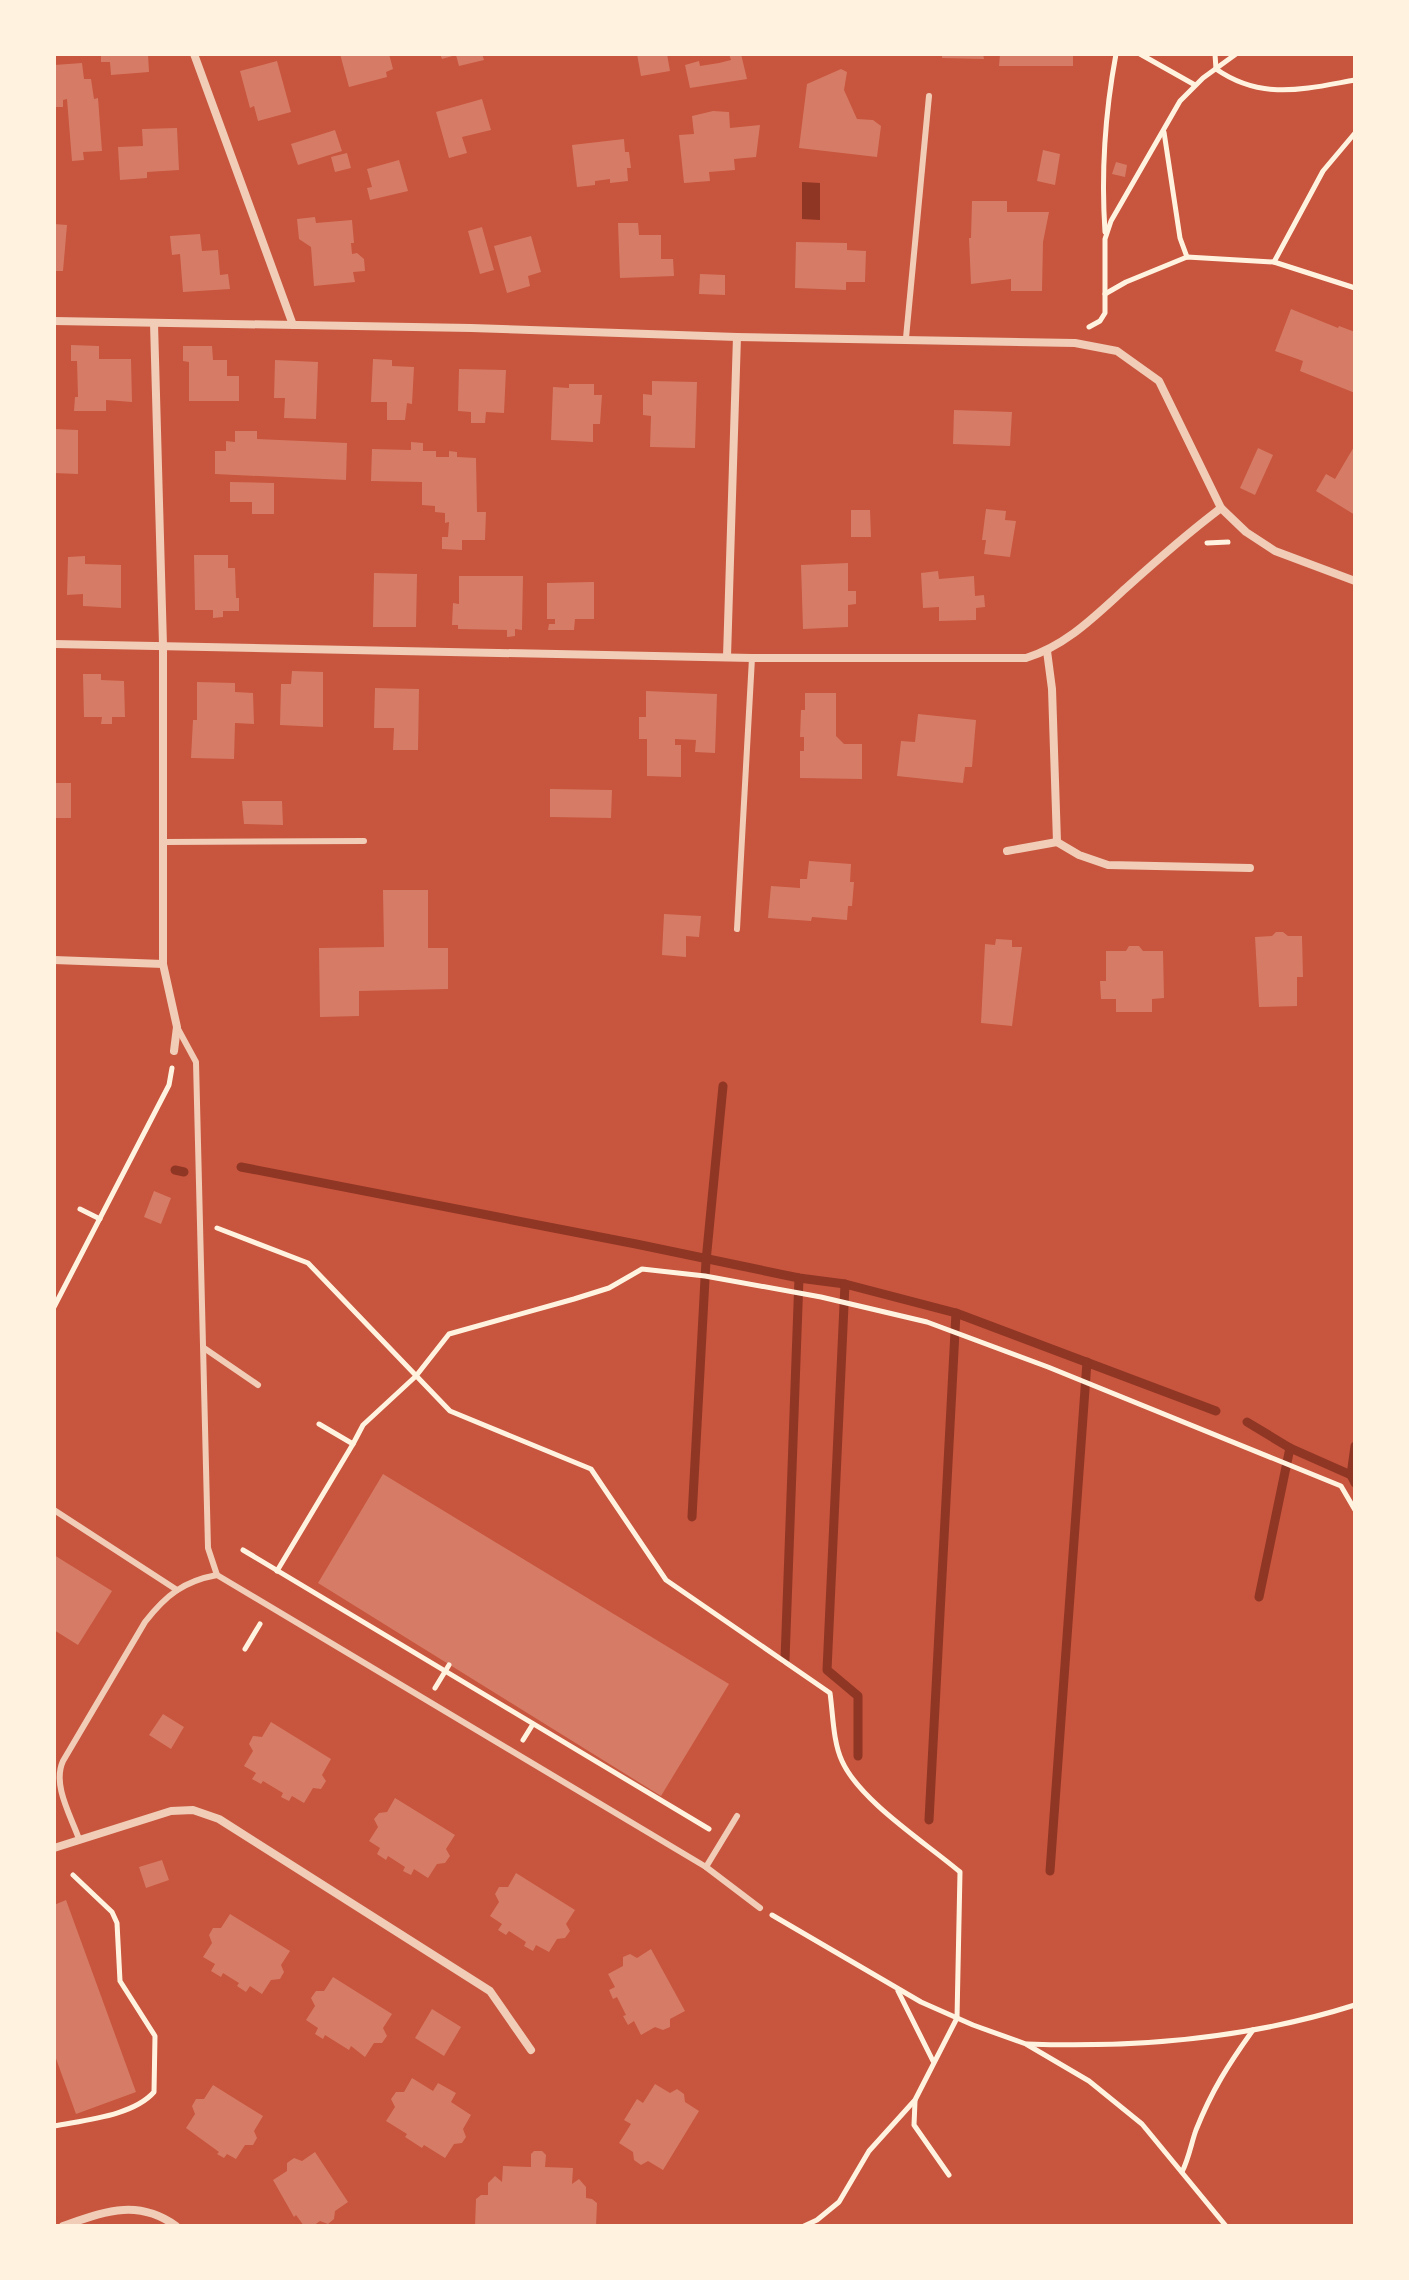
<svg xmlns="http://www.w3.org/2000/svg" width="1409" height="2280" viewBox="0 0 1409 2280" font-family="'Golos Text',sans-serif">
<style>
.water{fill:#8f3625}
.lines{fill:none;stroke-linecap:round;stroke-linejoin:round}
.stream{stroke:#8f3625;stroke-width:9}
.building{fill:#d67c66}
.path{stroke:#fff3e0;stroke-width:5}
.service{stroke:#f1ccb7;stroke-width:6}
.minor{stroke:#f1ccb7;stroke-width:8}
</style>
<rect width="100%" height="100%" fill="#c8553d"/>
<polygon class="water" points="802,182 820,183 820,220 802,219"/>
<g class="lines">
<g class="stream">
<polyline points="241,1167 636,1244 799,1278 845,1284 956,1313 1216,1411"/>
<polyline points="175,1170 184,1172"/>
<polyline points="845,1284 827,1670 858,1696 858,1756"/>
<polyline points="1247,1422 1290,1448 1351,1475 1355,1483"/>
<polyline points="1351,1475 1355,1446"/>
<polyline points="692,1517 706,1261 723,1086"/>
<polyline points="1259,1597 1290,1448"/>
<polyline points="785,1660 799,1278"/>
<polyline points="929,1820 956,1313"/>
<polyline points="1050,1871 1087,1362"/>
</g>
</g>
<g class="building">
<polygon points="101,54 148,54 149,72 111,75 110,62 101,62"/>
<polygon points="340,54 389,54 393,69 386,72 387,77 349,87"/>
<polygon points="440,54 482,54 484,60 459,66 456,55 442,59"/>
<polygon points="637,54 667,54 670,71 641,76"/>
<polygon points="729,54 741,54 747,79 690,88 685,65 699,61 700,66 719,63 731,60"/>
<polygon points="942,54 983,54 984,59 942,58"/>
<polygon points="1000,54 1073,54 1073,66 999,66"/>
<polygon points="277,61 291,112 258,121 254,106 250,108 240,71"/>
<polygon points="82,63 84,79 91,79 94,99 98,98 102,151 83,152 84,160 72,161 67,99 63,100 63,107 54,107 54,65"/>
<polygon points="841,69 847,72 844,90 857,119 873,120 881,126 877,157 799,148 807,84"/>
<polygon points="482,99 491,130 462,137 467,153 449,158 436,112"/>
<polygon points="713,111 729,112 730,128 760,125 756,157 734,159 735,170 709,172 710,181 684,183 679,135 694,134 692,116"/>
<polygon points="177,128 179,170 147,172 147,178 120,180 118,147 143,146 142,129"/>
<polygon points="335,130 342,151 298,165 291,144"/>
<polygon points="624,139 625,152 629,152 631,168 627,168 628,181 610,183 610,179 595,181 595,185 577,187 572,145"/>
<polygon points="1043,150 1060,154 1055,185 1037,181"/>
<polygon points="347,153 351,168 335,172 331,157"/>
<polygon points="399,160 408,191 370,200 367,188 372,187 367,169"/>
<polygon points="1116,162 1127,165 1125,177 1112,174"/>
<polygon points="972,201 1007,201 1007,212 1049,212 1043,242 1042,291 1011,291 1011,279 971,284 969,238 971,238"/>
<polygon points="315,217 316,223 352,220 354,243 351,243 352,254 357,253 364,259 365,271 353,272 355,282 314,286 311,247 299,239 297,219"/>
<polygon points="618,223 638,223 639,235 661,235 661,259 673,259 674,276 620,278"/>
<polygon points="54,224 67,225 63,271 54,271"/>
<polygon points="482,227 494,270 480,274 468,231"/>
<polygon points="200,234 202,251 218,250 220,275 228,274 230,289 183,292 180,254 172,255 170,236"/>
<polygon points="531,236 541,272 528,276 530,286 507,293 494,246"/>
<polygon points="796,242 847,243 847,250 866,251 865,282 846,282 846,290 795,288"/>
<polygon points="700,274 725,275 725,295 699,294"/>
<polygon points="1291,309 1338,328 1339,326 1355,332 1355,393 1300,371 1303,361 1275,351"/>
<polygon points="71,345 99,346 99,359 131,359 132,402 106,400 106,411 74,411 75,397 78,397 77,361 71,361"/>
<polygon points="183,346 212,346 213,360 227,360 227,376 239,376 239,401 189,401 189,362 183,361"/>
<polygon points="373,359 392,360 392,366 414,367 412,404 407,403 405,420 387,420 387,402 371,402"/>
<polygon points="275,360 318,362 316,419 284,418 285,398 274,398"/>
<polygon points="459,369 506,370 504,413 486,412 485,423 471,423 471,412 458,411"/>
<polygon points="652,381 697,382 695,448 650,447 651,416 643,415 643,394 652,395"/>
<polygon points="569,384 594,384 594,395 602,395 600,424 593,424 593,442 551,440 553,387 569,388"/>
<polygon points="954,410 1012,412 1010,446 953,444"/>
<polygon points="54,429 78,430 78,474 54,473"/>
<polygon points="235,431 257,431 257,439 347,443 346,480 215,474 215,451 226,451 226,441 235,442"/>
<polygon points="411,442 423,443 423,451 436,451 436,457 449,457 449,451 457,452 457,457 476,458 477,512 486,512 485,540 462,540 462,550 442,549 442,537 448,537 449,522 445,523 445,513 435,512 435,506 422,505 422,482 371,481 372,449 411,450"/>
<polygon points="1355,445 1355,515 1316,491 1326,474 1335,479"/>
<polygon points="1258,448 1273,455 1255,495 1240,488"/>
<polygon points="230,482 274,483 274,514 252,514 252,502 230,502"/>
<polygon points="986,509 1006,511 1005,520 1016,521 1010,557 984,554 986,540 982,540"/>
<polygon points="851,510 870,510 871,537 851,537"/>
<polygon points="194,555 228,555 228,568 235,568 236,598 239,598 239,611 223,611 223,617 213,618 213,610 195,610"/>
<polygon points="85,556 85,564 121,565 121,608 83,606 83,594 67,595 68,557"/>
<polygon points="848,563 848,591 856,591 856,604 848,605 848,627 803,629 801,565"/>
<polygon points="938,571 939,579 974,576 975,596 984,595 985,607 976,608 976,620 939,621 939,607 923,608 921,573"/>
<polygon points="374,573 417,574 416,627 373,627"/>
<polygon points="459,576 523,576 522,630 515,629 515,636 507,637 507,630 458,629 458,625 452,625 453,603 459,604"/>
<polygon points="592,582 594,582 594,619 575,619 574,630 548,630 549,624 555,624 555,619 547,619 547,583"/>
<polygon points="292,671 323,672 323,727 280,725 281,684 291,684"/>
<polygon points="83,674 101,674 101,680 124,681 125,717 112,717 112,724 101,724 102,717 84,717"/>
<polygon points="197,682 235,683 235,692 253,693 254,724 235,723 234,759 191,758 193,720 197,720"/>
<polygon points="375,688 419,689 418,750 393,750 394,728 374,728"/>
<polygon points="646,691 717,694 715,753 695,752 696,740 675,739 675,745 681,745 681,777 647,776 647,739 639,739 639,717 646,717"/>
<polygon points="805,693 836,693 836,736 844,744 862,744 862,779 800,778 800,751 804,751 804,737 800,737 801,710 805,710"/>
<polygon points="918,714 976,720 972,767 965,767 963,783 897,776 901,741 915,742"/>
<rect x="54" y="783" width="17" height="35"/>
<polygon points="550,789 612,790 611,818 550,817"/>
<polygon points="242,801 282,801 283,825 244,824"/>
<polygon points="809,861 851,864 850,882 854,882 852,906 848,906 847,920 812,917 811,921 768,918 771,886 800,888 800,879 807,879"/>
<polygon points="383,890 428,890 428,948 448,948 448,989 359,991 359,1016 320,1017 319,948 384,947"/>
<polygon points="664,914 701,916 699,937 686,936 686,957 662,955"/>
<polygon points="1276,932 1283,932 1288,936 1302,936 1303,977 1297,977 1297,1006 1259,1007 1255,937 1272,936"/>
<polygon points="996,939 1012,940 1012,947 1022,947 1012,1026 981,1023 985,944 995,945"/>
<polygon points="1129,946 1139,946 1143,951 1163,951 1164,998 1152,999 1152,1012 1116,1012 1116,999 1101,999 1100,981 1106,981 1106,951 1126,951"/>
<polygon points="154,1191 171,1198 161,1224 144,1217"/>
<polygon points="383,1474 729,1684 661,1796 318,1583"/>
<polygon points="54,1555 112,1591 78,1645 54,1630"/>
<polygon points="163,1714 184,1727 171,1749 149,1735"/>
<polygon points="271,1722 331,1759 322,1775 326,1781 321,1789 313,1788 304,1803 292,1796 289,1801 281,1797 283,1793 263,1781 261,1784 252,1779 256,1773 244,1766 253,1751 249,1744 253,1736 262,1737"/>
<polygon points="395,1798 455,1835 446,1849 450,1856 445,1863 437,1864 428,1878 414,1869 411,1875 403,1871 405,1867 388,1856 386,1860 377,1854 380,1848 369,1841 378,1827 374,1819 379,1813 387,1812"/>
<polygon points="162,1860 169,1880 146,1888 139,1867"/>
<polygon points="516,1873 575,1910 566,1924 570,1931 565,1938 557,1939 549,1952 536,1945 533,1951 524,1946 526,1942 509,1931 506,1935 498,1930 502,1924 490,1916 499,1902 495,1894 499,1887 508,1887"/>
<polygon points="66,1900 136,2092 76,2114 54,2053 54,1905"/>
<polygon points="230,1914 290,1951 281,1965 284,1972 280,1979 271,1980 262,1994 250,1986 246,1992 237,1986 239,1983 223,1973 221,1977 211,1971 215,1964 203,1957 212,1943 209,1935 213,1928 221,1928"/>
<polygon points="651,1949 685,2011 670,2019 670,2027 663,2030 655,2027 641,2035 634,2021 628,2025 623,2016 626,2015 617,1997 613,1999 609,1990 615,1987 608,1974 623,1966 623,1957 630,1954 637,1958"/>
<polygon points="333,1977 392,2014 383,2028 387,2036 382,2043 374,2043 365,2057 351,2046 349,2050 325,2035 323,2039 315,2034 318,2028 306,2020 315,2006 311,1998 316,1991 324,1991"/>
<polygon points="432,2009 461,2027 444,2056 415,2038"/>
<polygon points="412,2078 433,2091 438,2083 456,2093 451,2102 471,2115 463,2129 466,2137 462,2143 454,2144 445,2158 424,2145 422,2148 405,2137 407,2134 386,2121 395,2107 391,2099 396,2092 404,2092"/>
<polygon points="655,2084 670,2093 677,2089 684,2094 685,2102 699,2111 663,2170 648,2161 641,2165 634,2160 633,2152 619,2143 631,2124 624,2120 637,2099 643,2103"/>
<polygon points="213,2085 263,2116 254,2131 257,2138 253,2145 245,2145 236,2159 227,2154 224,2158 217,2154 219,2152 186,2128 195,2114 192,2106 196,2099 204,2099"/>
<polygon points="534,2151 542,2151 546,2155 545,2167 573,2168 572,2184 579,2179 586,2187 586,2198 592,2199 597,2203 596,2226 475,2226 476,2199 481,2195 488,2195 488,2183 495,2176 502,2182 503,2166 531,2167 531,2154"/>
<polygon points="315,2152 348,2202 335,2211 334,2219 328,2224 320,2221 313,2226 304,2226 296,2215 294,2217 273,2180 287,2171 287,2163 294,2158 302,2161"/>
</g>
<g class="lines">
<g class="path">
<polyline points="1140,54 1195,85"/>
<path d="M 1215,54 L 1216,69 C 1262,101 1304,89 1355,80"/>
<polyline points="1164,132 1180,238 1187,257"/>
<path d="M 1105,232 C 1101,172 1105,113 1116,54"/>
<polyline points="1274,262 1323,171 1355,133"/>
<polyline points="1105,294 1126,282 1187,257 1274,262 1355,288"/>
<polyline points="1089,327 1100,321 1105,313 1105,239 1111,221 1180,101 1203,78 1236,54"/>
<polyline points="1207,543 1228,542"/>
<polyline points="80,1209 100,1219"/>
<path d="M 217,1228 L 308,1263 L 450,1411 L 591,1469 L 666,1580 L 830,1693 C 833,1714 833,1742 842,1761 C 860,1801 926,1843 960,1872 L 957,2018 L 915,2100 L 869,2151 L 839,2202 L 817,2220 L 804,2226"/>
<polyline points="54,1307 169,1085 172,1068"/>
<polyline points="353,1444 363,1425 416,1376 449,1334 574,1299 609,1288 642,1269 705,1276 821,1297 927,1322 1048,1367 1341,1486 1355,1510"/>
<polyline points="243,1550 709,1829"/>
<polyline points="277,1571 353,1444 319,1424"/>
<polyline points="245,1649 260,1624"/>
<polyline points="435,1688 449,1665"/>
<polyline points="523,1740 533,1724"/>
<polyline points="772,1915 921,2002 973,2025 1026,2044 1089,2081 1142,2124 1226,2226"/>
<polyline points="898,1991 933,2061"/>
<path d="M 1027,2044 C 1136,2048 1251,2038 1355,2005"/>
<polyline points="915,2101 914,2125 949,2175"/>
<path d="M 54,2126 C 84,2120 133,2116 154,2092 L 155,2036 L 120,1981 L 117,1923 L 112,1912 L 73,1875"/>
<path d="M 1182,2172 C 1189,2158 1191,2144 1196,2130 C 1212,2090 1228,2065 1253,2030"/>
</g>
<g class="service">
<polyline points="906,338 929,96"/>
<polyline points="164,842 364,841"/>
<polyline points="737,929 752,658"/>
<polyline points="177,1027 196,1062 208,1548 217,1575 706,1867 760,1908"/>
<polyline points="204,1348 258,1385"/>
<polyline points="54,1510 177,1590"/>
<path d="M 79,1839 C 71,1816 52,1785 63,1761 L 145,1622 C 166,1595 184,1581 217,1575"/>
<polyline points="706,1867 737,1816"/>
</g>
<g class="minor">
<polyline points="194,54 293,325"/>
<polyline points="54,321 471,328 737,337 1075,343 1117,351 1159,381 1221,508 1246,532 1275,551 1355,581"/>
<polyline points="154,323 163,645 163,964 177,1027 174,1051"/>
<path d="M 54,644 L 752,658 L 1026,658 C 1067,645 1095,616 1126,588 C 1157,560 1188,533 1221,508"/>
<polyline points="1047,651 1052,689 1057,842 1079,855 1108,865 1250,868"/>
<polyline points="727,657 737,337"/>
<polyline points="1007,851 1057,842"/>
<polyline points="54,960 163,964"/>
<polyline points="54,1848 171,1811 193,1810 219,1819 490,1991 531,2050"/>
<path d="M 63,2226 C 104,2212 137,2198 176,2226"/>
</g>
</g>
<rect width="1409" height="2280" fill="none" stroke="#fff3e0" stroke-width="112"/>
</svg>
